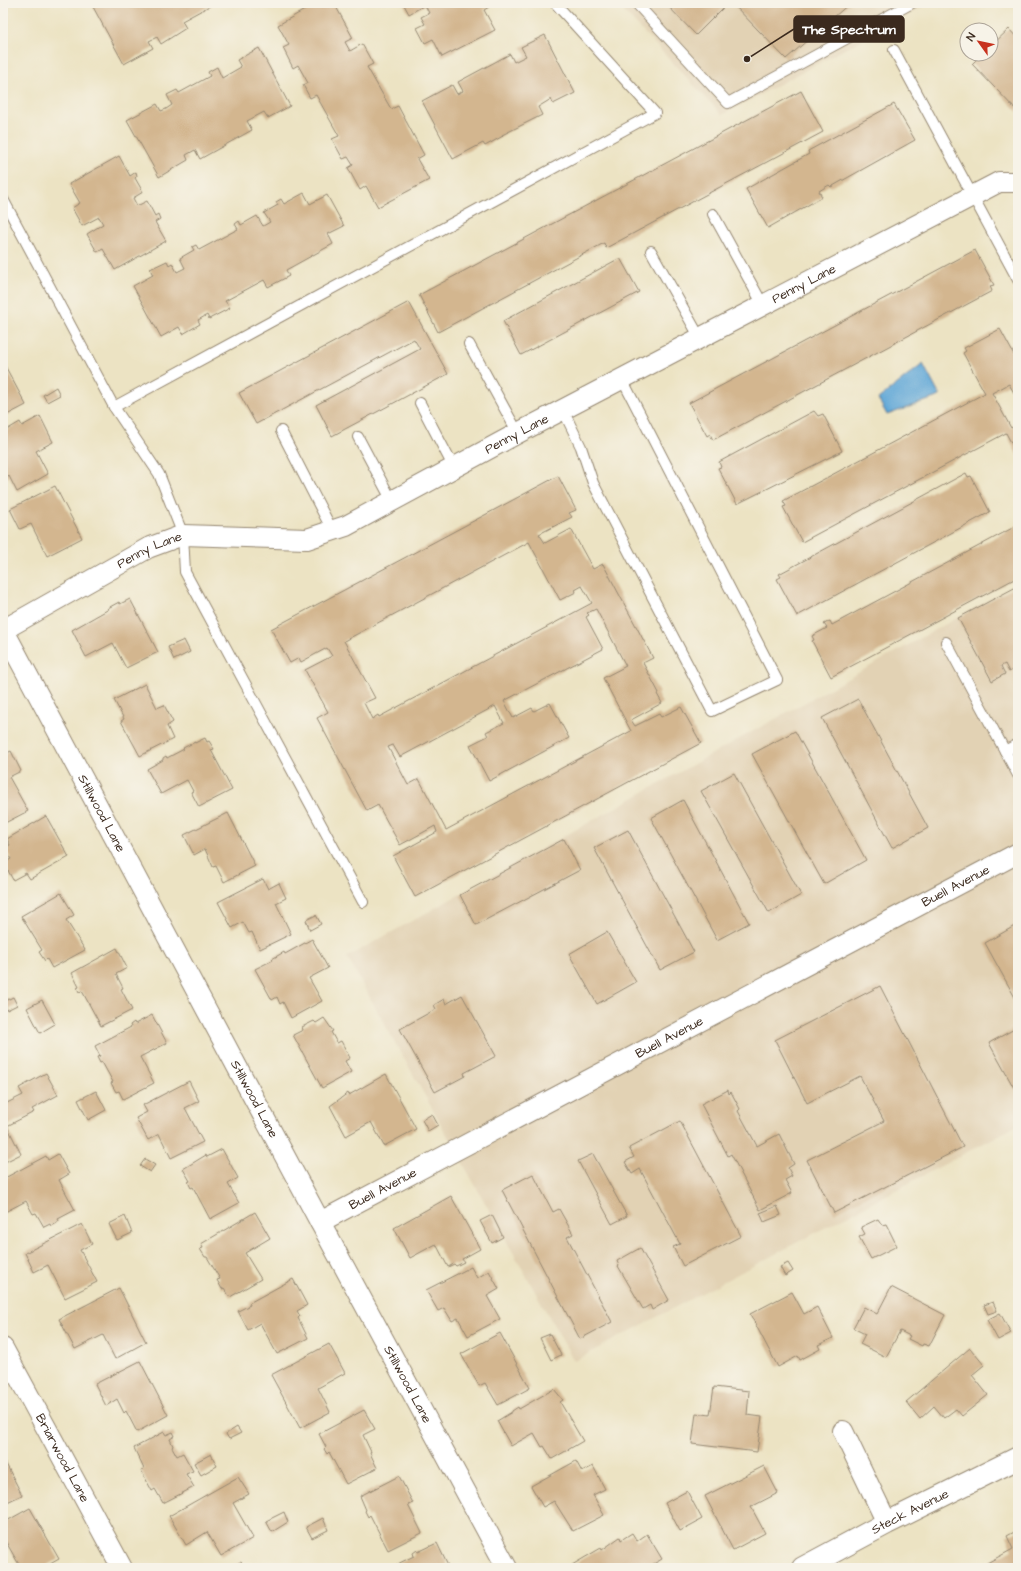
<svg xmlns="http://www.w3.org/2000/svg" width="1021" height="1571" viewBox="0 0 1021 1571" font-family="'Architects Daughter',sans-serif">
<style>
.built{fill:#e2d2b4}
.water{fill:#61a7d7;stroke:#4e687a}
.building{fill:#d3b68f;fill-rule:evenodd}
.lines{fill:none;stroke-linecap:round;stroke-linejoin:round}
.lane-casing{stroke:#948670;stroke-width:12}
.street-casing{stroke:#948670;stroke-width:22}
.secondary-casing{stroke:#948670;stroke-width:24}
.lane{stroke:#fff;stroke-width:10}
.street{stroke:#fff;stroke-width:20}
.secondary{stroke:#fff;stroke-width:22}
.labels{text-anchor:middle;dominant-baseline:central;stroke-width:3;stroke-linejoin:round;paint-order:stroke}
.street-label{font-size:13px;fill:#3b2a1e;stroke:#f7f3e8}
.leader{fill:none;stroke:#3b2a1e;stroke-width:1.5}
.callout-dot{fill:#3b2a1e;stroke:#f7f3e8;stroke-width:1.5}
.callout{fill:#3b2a1e;stroke:#3b2a1e;stroke-width:1.5}
.callout-label{font-size:14px;text-anchor:middle;font-weight:bold;fill:#fff}
</style>
<rect width="100%" height="100%" fill="#f7f3e8"/>
<filter id="ink" filterUnits="userSpaceOnUse"><feTurbulence type="fractalNoise" baseFrequency=".025" numOctaves="2"/><feDisplacementMap in="SourceGraphic" scale="8" xChannelSelector="R" yChannelSelector="G"/><feConvolveMatrix kernelMatrix="1 2 1 2 8 2 1 2 1" color-interpolation-filters="sRGB"/></filter>
<filter id="wash" filterUnits="userSpaceOnUse"><feTurbulence type="fractalNoise" baseFrequency=".012" numOctaves="4" result="noise"/><feDisplacementMap in="SourceGraphic" scale="16" xChannelSelector="R" yChannelSelector="G"/><feGaussianBlur stdDeviation="0.9" result="paint"/><feColorMatrix in="noise" values="0 0 0 0 0 0 0 0 0 0 0 0 0 0 0 0 0 1.4 0 .05"/><feComposite in="paint" operator="in"/></filter>
<g filter="url(#wash)">
<rect width="100%" height="100%" fill="#ece3c3"/>
<g class="built">
<polygon points="616,3 930,3 722,115"/>
<polygon points="1018,584 1018,1125 574,1361 347,957"/>
</g>
<polygon class="water" points="923,364 940,396 887,415 878,399"/>
<g id="blocks">
<g class="building">
<polygon points="97,3 215,3 182,21 186,28 161,44 157,37 149,41 153,48 124,64 92,5"/>
<polygon points="317,3 334,3 353,38 345,42 350,51 362,44 373,64 367,67 391,109 398,106 424,155 417,159 429,180 378,207 366,186 360,190 348,168 353,165 348,157 343,159 332,139 339,136 316,95 310,98 303,85 308,83 298,65 293,68 283,48 289,45 278,25"/>
<polygon points="403,3 482,3 483,5 487,3 489,7 484,10 495,30 442,57 433,39 425,43 417,28 425,24 421,17 429,13 425,5 409,14"/>
<polygon points="665,3 728,3 696,35"/>
<polygon points="732,3 850,3 786,59"/>
<polygon points="1009,29 1018,39 1018,112 972,64 982,54 991,54 991,46"/>
<polygon points="545,35 575,93 553,104 551,99 538,107 542,115 502,135 503,136 485,146 483,143 453,159 422,101 452,85 457,94 463,91 458,82 510,54 514,62 526,56 521,47"/>
<polygon points="259,48 290,106 268,118 264,112 247,121 252,130 200,159 195,150 186,155 188,160 159,177 127,120 157,104 161,111 166,109 172,105 167,95 177,90 179,93 210,76 208,72 217,67 222,78 241,67 237,60"/>
<polygon points="801,91 823,132 606,248 604,243 438,332 419,295"/>
<polygon points="894,104 915,140 831,187 829,185 819,191 822,197 768,228 746,189 809,154 808,151"/>
<polygon points="119,156 130,176 136,172 137,176 135,178 143,192 133,198 137,206 147,201 155,216 158,214 160,219 155,222 166,241 115,270 103,249 97,252 87,234 103,224 99,217 82,226 72,208 80,203 69,184"/>
<polygon points="304,193 310,204 327,195 344,226 328,234 333,244 286,270 289,276 268,287 264,280 225,301 230,308 209,319 207,315 198,320 200,324 183,334 179,327 161,337 133,286 153,275 150,269 167,261 169,265 172,263 177,272 185,268 180,258 194,250 192,247 196,245 199,250 238,229 235,224 239,221 241,225 257,216 263,226 270,222 264,213 278,205 276,202 281,199 284,204"/>
<polygon points="975,250 994,285 990,286 992,291 713,440 710,434 707,436 689,403"/>
<polygon points="620,258 639,292 521,355 503,321"/>
<polygon points="409,302 448,374 332,436 316,405 420,349 414,339 256,424 239,393"/>
<polygon points="1000,329 1018,362 1018,400 1009,384 992,393 1011,428 1018,424 1018,456 1006,433 802,542 783,507 786,506 783,501 985,393 963,353 966,351 964,348"/>
<polygon points="3,362 26,405 3,417"/>
<polygon points="56,387 60,395 47,402 43,395"/>
<polygon points="814,411 818,416 823,414 842,451 737,504 718,468 721,467 719,462"/>
<polygon points="40,416 53,442 36,451 48,474 17,492 9,476 7,478 3,471 3,432 20,422 22,426"/>
<polygon points="966,473 968,477 971,476 990,512 797,616 777,579 781,577 779,574"/>
<path d="M 558,476 L 576,510 L 569,513 L 572,517 L 539,534 L 545,543 L 571,529 L 593,569 L 603,564 L 653,658 L 643,663 L 659,693 L 657,694 L 662,703 L 631,720 L 635,726 L 659,714 L 661,717 L 681,707 L 701,743 L 415,897 L 393,856 L 437,832 L 435,826 L 400,845 L 378,805 L 367,811 L 317,718 L 328,712 L 305,670 L 332,656 L 327,648 L 301,662 L 299,658 L 290,663 L 271,629 ZM 529,542 L 560,600 L 576,592 L 575,590 L 582,586 L 592,603 L 379,717 L 378,715 L 372,719 L 364,703 L 375,698 L 344,641 ZM 596,609 L 626,666 L 603,678 L 631,731 L 446,830 L 419,779 L 408,785 L 388,747 L 393,745 L 400,757 L 495,706 L 504,723 L 486,732 L 488,736 L 470,745 L 489,781 L 569,738 L 550,703 L 534,711 L 532,708 L 513,718 L 504,701 L 603,649 L 586,617 L 589,615 L 587,613 Z"/>
<polygon points="55,486 82,538 47,556 31,524 20,529 10,509"/>
<polygon points="1018,525 1018,577 831,677 812,641 814,640 812,636 827,628 824,624 830,621 832,625"/>
<polygon points="1018,586 1018,667 1009,672 1005,664 1001,666 1005,674 992,681 958,618"/>
<polygon points="130,599 158,652 126,668 113,643 86,657 72,630 109,609 108,608 119,602 120,604"/>
<polygon points="184,640 190,652 174,660 168,647"/>
<polygon points="145,684 157,708 164,705 173,722 167,726 173,739 140,756 121,721 124,719 114,700"/>
<polygon points="858,699 928,828 892,848 822,718"/>
<polygon points="795,731 866,860 824,884 752,754"/>
<polygon points="205,738 207,742 209,741 214,749 211,750 232,790 199,807 191,792 193,791 187,780 161,794 147,769 163,760 163,758 166,756 167,758 184,749 183,748 195,742 195,743"/>
<polygon points="11,751 21,771 9,777 28,811 3,824 3,755"/>
<polygon points="734,773 801,895 769,913 701,791"/>
<polygon points="683,800 749,923 717,940 651,818"/>
<polygon points="228,813 255,866 224,882 216,866 213,867 205,849 194,855 184,835"/>
<polygon points="46,816 69,857 30,879 26,873 13,880 4,863 11,859 4,848 10,845 7,839"/>
<polygon points="628,830 694,952 660,970 594,848"/>
<polygon points="564,839 580,870 476,925 460,895"/>
<polygon points="263,879 268,889 279,883 286,898 276,903 291,934 260,949 252,932 249,933 243,922 232,928 218,902"/>
<polygon points="61,893 74,915 66,920 85,950 52,968 47,959 45,961 39,952 42,950 21,916"/>
<polygon points="316,915 321,924 310,930 306,920"/>
<polygon points="1018,924 1018,1003 985,943"/>
<polygon points="607,932 636,982 597,1004 569,954"/>
<polygon points="312,939 328,968 309,978 322,1001 291,1018 283,1002 280,1004 277,997 272,1000 255,969 273,960 272,959 284,952 285,954"/>
<polygon points="117,948 127,968 116,974 123,988 121,989 132,1010 101,1026 82,991 79,992 77,988 79,987 72,973"/>
<polygon points="880,986 963,1147 834,1213 807,1160 884,1121 860,1076 807,1103 775,1040"/>
<polygon points="462,995 496,1056 464,1073 465,1076 435,1092 400,1029 436,1009 434,1005 444,999 446,1004"/>
<polygon points="13,997 17,1005 7,1010 3,1002"/>
<polygon points="42,1000 55,1024 40,1033 27,1008"/>
<polygon points="152,1015 167,1043 140,1057 154,1083 123,1099 119,1091 116,1092 111,1083 113,1082 102,1062 100,1063 97,1057 100,1056 95,1046 131,1027 130,1025 134,1022 135,1024"/>
<polygon points="324,1018 333,1031 331,1032 337,1043 341,1041 350,1058 345,1061 351,1072 322,1088 293,1035 303,1030 302,1027 314,1021 316,1023"/>
<polygon points="1018,1027 1018,1085 1014,1088 989,1043"/>
<polygon points="46,1073 58,1095 32,1109 34,1112 7,1126 21,1154 3,1163 3,1097 4,1096 7,1103 23,1095 19,1088"/>
<polygon points="386,1074 416,1129 384,1146 371,1122 346,1136 330,1106 348,1093 349,1095"/>
<polygon points="189,1081 199,1101 185,1108 203,1142 171,1158 159,1134 148,1140 136,1118 147,1112 143,1105"/>
<polygon points="728,1090 729,1094 731,1092 740,1109 738,1111 757,1146 779,1134 794,1164 788,1168 792,1176 785,1180 792,1193 760,1210 731,1154 728,1156 701,1104"/>
<polygon points="96,1091 106,1110 88,1120 78,1100"/>
<polygon points="432,1114 438,1125 428,1131 422,1120"/>
<polygon points="680,1121 741,1236 683,1266 673,1247 680,1244 640,1169 632,1174 625,1162 634,1157 629,1148"/>
<polygon points="222,1149 238,1178 228,1184 239,1203 210,1219 193,1187 191,1188 188,1182 190,1181 183,1169 206,1155 207,1157"/>
<polygon points="58,1154 69,1174 59,1180 75,1210 58,1219 59,1221 51,1226 50,1224 44,1227 36,1213 33,1214 26,1201 3,1213 3,1179 46,1156 48,1160"/>
<polygon points="593,1154 627,1216 612,1224 578,1161"/>
<polygon points="145,1159 155,1165 150,1172 140,1166"/>
<polygon points="533,1174 553,1212 559,1209 573,1234 567,1237 612,1322 580,1339 502,1190"/>
<polygon points="451,1196 480,1249 462,1259 464,1262 456,1266 454,1264 448,1267 436,1244 410,1258 394,1228"/>
<polygon points="777,1206 781,1215 764,1222 760,1213"/>
<polygon points="255,1212 270,1238 245,1253 261,1279 230,1297 224,1288 222,1289 217,1280 220,1279 207,1257 205,1257 200,1249 203,1248 201,1244"/>
<polygon points="492,1215 503,1237 492,1243 480,1221"/>
<polygon points="125,1216 132,1233 117,1240 109,1224"/>
<polygon points="878,1219 882,1225 886,1224 897,1246 871,1259 859,1237 865,1234 861,1227"/>
<polygon points="82,1224 92,1244 80,1250 97,1282 65,1298 48,1265 34,1272 25,1253"/>
<polygon points="640,1248 669,1300 652,1310 650,1305 643,1309 618,1266 619,1266 617,1261"/>
<polygon points="788,1263 793,1271 785,1276 780,1267"/>
<polygon points="471,1267 477,1278 489,1271 499,1289 487,1296 500,1319 468,1336 458,1318 452,1321 444,1308 438,1311 426,1290"/>
<polygon points="293,1279 307,1305 297,1311 300,1316 298,1318 308,1338 277,1354 260,1323 248,1330 238,1311 250,1305 249,1303"/>
<polygon points="891,1287 945,1315 929,1346 923,1344 922,1346 908,1339 910,1336 900,1331 886,1357 860,1344 865,1334 853,1328 864,1307 877,1314"/>
<polygon points="119,1288 146,1342 115,1359 103,1335 75,1349 59,1319"/>
<polygon points="792,1292 804,1314 817,1307 833,1338 818,1345 820,1349 800,1360 798,1356 778,1367 750,1314"/>
<polygon points="993,1302 997,1311 988,1314 984,1305"/>
<polygon points="1000,1313 1011,1333 998,1340 987,1320"/>
<polygon points="500,1333 530,1388 498,1405 485,1383 479,1386 461,1354"/>
<polygon points="550,1334 561,1355 551,1360 540,1338"/>
<polygon points="329,1344 345,1373 318,1388 330,1412 300,1428 271,1375"/>
<polygon points="970,1348 984,1365 972,1375 988,1395 962,1416 956,1409 944,1418 934,1406 920,1419 906,1402"/>
<polygon points="140,1361 168,1415 137,1432 126,1411 124,1413 117,1399 106,1406 95,1384"/>
<polygon points="714,1387 749,1391 747,1415 762,1417 757,1452 692,1444 696,1413 710,1415"/>
<polygon points="554,1389 563,1400 560,1402 583,1441 552,1459 544,1446 542,1447 534,1433 511,1446 497,1421 512,1412 512,1411 518,1407 519,1409"/>
<polygon points="364,1410 375,1429 363,1435 371,1452 370,1453 377,1468 346,1484 329,1452 327,1454 324,1449 326,1447 319,1434"/>
<polygon points="237,1427 241,1433 229,1439 226,1434"/>
<polygon points="164,1432 166,1435 173,1432 175,1436 170,1439 173,1446 172,1447 177,1456 183,1453 193,1471 186,1474 194,1487 163,1503 155,1489 152,1491 141,1470 144,1469 134,1448"/>
<polygon points="211,1454 217,1466 201,1475 194,1463"/>
<polygon points="3,1458 22,1495 3,1504"/>
<polygon points="576,1461 582,1472 593,1466 605,1489 593,1495 604,1515 573,1531 554,1501 543,1507 531,1486"/>
<polygon points="764,1466 778,1493 751,1507 765,1533 733,1550 705,1496"/>
<polygon points="399,1476 413,1503 408,1505 422,1533 388,1550 370,1515 368,1517 365,1511 366,1510 360,1496"/>
<polygon points="238,1477 249,1494 233,1503 253,1538 221,1556 207,1532 186,1545 169,1516"/>
<polygon points="687,1491 702,1519 680,1531 665,1503"/>
<polygon points="30,1508 59,1559 43,1568 21,1568 6,1542 3,1544 4,1537 3,1523"/>
<polygon points="284,1512 288,1522 272,1532 266,1521"/>
<polygon points="323,1518 328,1530 312,1538 306,1527"/>
<polygon points="1018,1530 1018,1568 990,1568 987,1563 1013,1549 1007,1536"/>
<polygon points="632,1533 637,1541 647,1534 662,1559 650,1566 651,1568 574,1568 572,1565 601,1548 602,1550 620,1537 621,1540"/>
<polygon points="437,1543 449,1568 389,1568 414,1556 413,1553 417,1550 418,1552"/>
<polygon points="241,1562 244,1568 229,1568"/>
</g>
</g>
</g>
<g filter="url(#ink)">
<use href="#blocks" fill-opacity="0" stroke="#948670" stroke-width="1"/>
<g class="lines">
<g class="lane-casing">
<g id="lane">
<polyline points="636,3 728,103 912,3"/>
<polyline points="894,50 1018,280"/>
<polyline points="3,199 114,407 159,474 183,535 185,572 363,902"/>
<polyline points="713,214 763,305"/>
<polyline points="651,251 700,338"/>
<polyline points="469,344 518,433"/>
<polyline points="420,403 454,468"/>
<polyline points="114,407 655,113 555,3"/>
<polyline points="563,410 581,447 593,483 712,711 777,680 622,379"/>
<polyline points="281,431 332,530"/>
<polyline points="358,437 392,501"/>
<polyline points="946,642 1018,775"/>
<polyline points="1005,751 1018,744"/>
</g>
</g>
<g class="street-casing">
<g id="street">
<path id="s1" d="M 3,629 L 320,1222 L 507,1568"/>
<path id="s2" d="M 3,630 L 148,548 L 183,535 L 307,539 L 346,526 L 518,433 L 999,182 L 1018,182"/>
<path id="s3" d="M 320,1222 L 1018,853"/>
<path id="s4" d="M 3,1348 L 122,1568"/>
<polyline points="843,1431 887,1523"/>
</g>
</g>
<g class="secondary-casing">
<g id="secondary">
<path id="s5" d="M 803,1568 L 887,1523 L 1018,1458"/>
</g>
</g>
<use href="#lane" class="lane"/>
<use href="#street" class="street"/>
<use href="#secondary" class="secondary"/>
</g>
</g>
<g class="labels">
<g class="street-label">
<text stroke="none"><textPath href="#s2" startOffset="887">Penny Lane</textPath></text>
<text stroke="none"><textPath href="#s2" startOffset="563">Penny Lane</textPath></text>
<text stroke="none"><textPath href="#s2" startOffset="167">Penny Lane</textPath></text>
<text stroke="none"><textPath href="#s1" startOffset="209">Stillwood Lane</textPath></text>
<text stroke="none"><textPath href="#s3" startOffset="719">Buell Avenue</textPath></text>
<text stroke="none"><textPath href="#s3" startOffset="395">Buell Avenue</textPath></text>
<text stroke="none"><textPath href="#s1" startOffset="533">Stillwood Lane</textPath></text>
<text stroke="none"><textPath href="#s3" startOffset="71">Buell Avenue</textPath></text>
<text stroke="none"><textPath href="#s1" startOffset="857">Stillwood Lane</textPath></text>
<text stroke="none"><textPath href="#s4" startOffset="125">Briarwood Lane</textPath></text>
<text stroke="none"><textPath href="#s5" startOffset="121">Steck Avenue</textPath></text>
</g>
</g>
<path class="leader" d="M747 59L794 29"/>
<circle class="callout-dot" cx="747" cy="59" r="4"/>
<rect class="callout" x="794" y="16" width="110" height="26" rx="4"/>
<g class="callout-label">
<text x="849" y="34">The Spectrum</text>
</g>
<rect width="1021" height="1571" fill="none" stroke="#f7f3e8" stroke-width="16"/>
<g transform="translate(979 42) rotate(303)"><circle r="19" fill="#f7f3e8" stroke="#aca397"/>
<path d="M0-3L7 15L0 10L-7 15Z" fill="#c8321e"/>
<text y="-6" font-size="11" font-weight="bold" text-anchor="middle" fill="#3b2a1e">N</text>
</g>
</svg>
